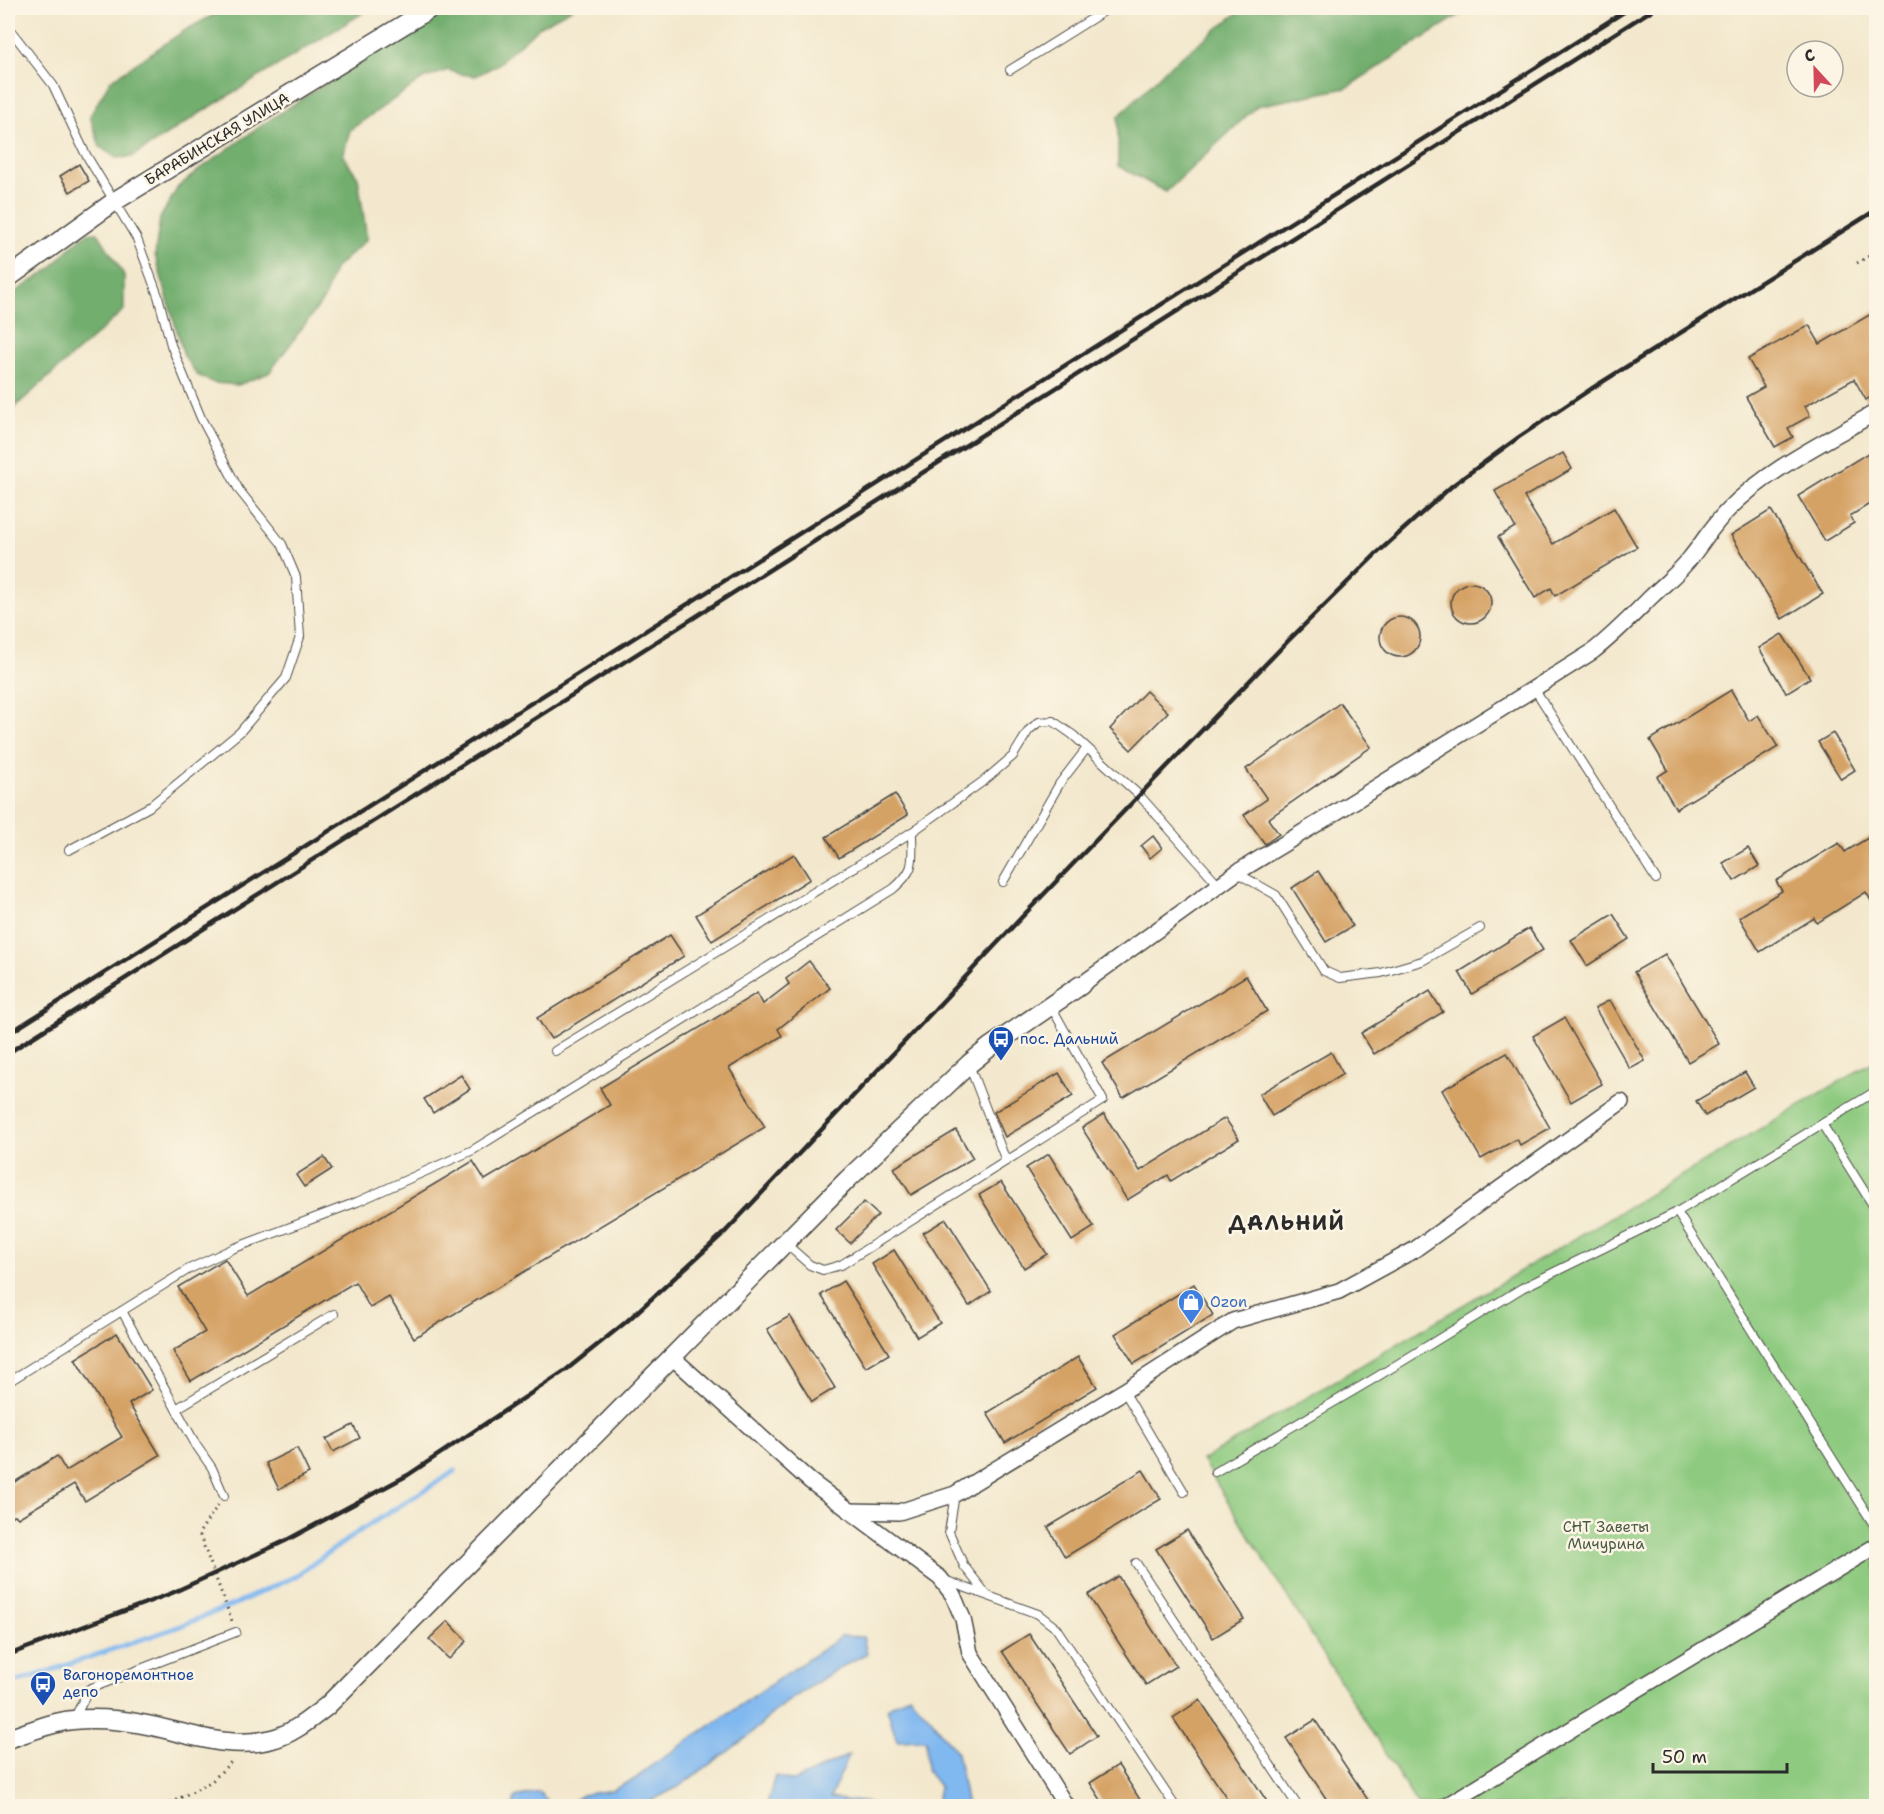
<svg xmlns="http://www.w3.org/2000/svg" width="1884" height="1814" viewBox="0 0 1884 1814" font-family="'Shantell Sans',sans-serif">
<style>
.green{fill:#8eca80;stroke:#5c7a56;stroke-width:1.5}
.forest{fill:#72ae6e;stroke:#4e6c4c;stroke-width:1.5}
.water{fill:#80b8f0;stroke:#56728e;stroke-width:1.5}
.lines{fill:none;stroke-linecap:round;stroke-linejoin:round}
.stream{stroke:#80b8f0;stroke-width:5}
.building{fill:#d5a265}
.service-casing{stroke:#494743;stroke-width:10}
.minor-casing{stroke:#494743;stroke-width:18}
.tertiary-casing{stroke:#494743;stroke-width:21}
.path{stroke:#494743;stroke-width:3;stroke-dasharray:1.5 4.5;stroke-linecap:butt}
.service{stroke:#fff;stroke-width:8}
.minor{stroke:#fff;stroke-width:15}
.tertiary{stroke:#fff;stroke-width:18}
.rail{stroke:#2b2b2b;stroke-width:4.5}
.labels{text-anchor:middle;dominant-baseline:central;stroke-width:5;stroke-linejoin:round;paint-order:stroke}
.street-label{font-size:15px;fill:#2b2b2b;stroke:#fcf5e5}
.transit-label{font-size:15px;fill:#164399;stroke:#fcf5e5;text-anchor:start}
.shop-label{font-size:15px;fill:#366cbe;stroke:#fcf5e5;text-anchor:start}
.park-label{font-size:15px;fill:#495b44;stroke:#fcf5e5}
.district-label{font-size:21px;font-weight:bold;letter-spacing:1.5px;fill:#2b2b2b;stroke:#fcf5e5}
</style>
<rect width="100%" height="100%" fill="#fcf5e5"/>
<filter id="ink" filterUnits="userSpaceOnUse"><feTurbulence type="fractalNoise" baseFrequency=".0167" numOctaves="2"/><feDisplacementMap in="SourceGraphic" scale="12" xChannelSelector="R" yChannelSelector="G"/><feConvolveMatrix kernelMatrix="1 2 1 2 8 2 1 2 1" color-interpolation-filters="sRGB"/></filter>
<filter id="wash" filterUnits="userSpaceOnUse"><feTurbulence type="fractalNoise" baseFrequency=".008" numOctaves="4" result="noise"/><feDisplacementMap in="SourceGraphic" scale="24" xChannelSelector="R" yChannelSelector="G"/><feGaussianBlur stdDeviation="1.35" result="paint"/><feColorMatrix in="noise" values="0 0 0 0 0 0 0 0 0 0 0 0 0 0 0 0 0 1.4 0 .05"/><feComposite in="paint" operator="in"/></filter>
<g filter="url(#wash)">
<rect width="100%" height="100%" fill="#f3e8cd"/>
<polygon class="green" points="1876,1060 1876,1806 1418,1806 1202,1460"/>
<g class="forest">
<polygon points="226,8 371,8 202,112 132,157 116,158 100,147 90,116 110,81 184,31"/>
<polygon points="451,8 573,8 540,26 497,65 476,76 460,74 448,70 423,79 350,130 343,156 358,177 367,239 334,270 324,299 269,373 238,385 214,383 197,375 184,356 155,255 160,218 178,187 200,169 272,118 391,42"/>
<polygon points="1244,8 1470,8 1346,88 1257,106 1166,192 1118,166 1118,117 1168,67"/>
<polygon points="88,233 98,233 124,275 124,310 16,406 8,428 8,297 50,269 73,245"/>
</g>
<g class="water">
<polygon points="842,1636 863,1637 867,1653 834,1671 778,1708 749,1736 678,1787 641,1806 565,1806 582,1795 612,1790 637,1778 648,1768"/>
<polygon points="909,1695 931,1719 957,1753 967,1806 936,1806 939,1786 927,1771 926,1740 897,1741 887,1708"/>
<polygon points="849,1755 830,1798 890,1806 761,1806 767,1804 775,1776 794,1781"/>
<polygon points="539,1792 553,1806 513,1806 515,1797"/>
</g>
<g class="lines">
<polyline class="stream" points="8,1685 175,1628 237,1603 294,1577 361,1530 455,1471"/>
</g>
<g id="blocks">
<g class="building">
<polygon points="79,164 89,181 70,192 60,176"/>
<polygon points="1876,311 1876,393 1866,400 1854,379 1805,406 1810,416 1788,428 1793,437 1775,447 1746,397 1764,387 1748,359 1809,325 1820,344"/>
<polygon points="1876,448 1876,500 1850,516 1854,523 1825,541 1798,496"/>
<polygon points="1563,453 1572,469 1524,497 1553,544 1614,508 1637,547 1555,596 1551,588 1535,598 1498,537 1515,527 1495,491"/>
<polygon points="1771,510 1823,594 1782,619 1731,535"/>
<circle cx="1471" cy="603" r="20"/>
<circle cx="1400" cy="637" r="20"/>
<polygon points="1782,634 1810,678 1786,693 1759,648"/>
<polygon points="1731,690 1749,721 1758,715 1778,747 1676,809 1657,777 1668,770 1650,740"/>
<polygon points="1146,691 1168,712 1131,750 1110,729"/>
<polygon points="1340,703 1371,747 1268,819 1279,834 1265,844 1244,815 1267,799 1246,769"/>
<polygon points="1833,733 1855,770 1841,779 1818,742"/>
<polygon points="895,794 908,815 839,858 826,837"/>
<polygon points="1876,833 1876,909 1866,892 1817,923 1814,918 1760,952 1739,917 1782,891 1776,881 1839,843 1845,852"/>
<polygon points="1153,836 1162,848 1150,858 1141,846"/>
<polygon points="1748,848 1759,866 1734,881 1723,863"/>
<polygon points="794,854 810,879 712,941 696,915"/>
<polygon points="1318,871 1353,926 1326,942 1292,888"/>
<polygon points="1613,914 1629,939 1587,966 1571,940"/>
<polygon points="1529,928 1543,950 1472,994 1459,972"/>
<polygon points="670,935 684,956 551,1039 537,1018"/>
<polygon points="1665,954 1719,1044 1688,1062 1634,972"/>
<polygon points="809,961 830,988 778,1029 782,1036 729,1068 765,1127 414,1338 389,1297 370,1308 355,1282 191,1381 173,1351 205,1332 178,1287 225,1259 248,1296 473,1161 485,1180 610,1105 600,1088 757,993 763,1004 789,984 786,979"/>
<polygon points="1246,976 1267,1011 1123,1098 1102,1063"/>
<polygon points="1430,991 1443,1012 1374,1054 1361,1033"/>
<polygon points="1610,1000 1645,1061 1630,1069 1595,1008"/>
<polygon points="1564,1018 1602,1084 1571,1102 1533,1036"/>
<polygon points="1331,1052 1343,1074 1272,1116 1259,1094"/>
<polygon points="1507,1053 1550,1128 1520,1145 1517,1139 1481,1159 1442,1090"/>
<polygon points="1745,1072 1754,1087 1705,1116 1696,1101"/>
<polygon points="1059,1073 1073,1096 1005,1137 994,1112"/>
<polygon points="461,1075 470,1089 433,1113 424,1099"/>
<polygon points="1104,1114 1140,1171 1225,1118 1239,1139 1171,1181 1168,1175 1127,1200 1082,1128"/>
<polygon points="956,1130 973,1158 911,1195 894,1168"/>
<polygon points="1049,1154 1094,1227 1072,1241 1026,1168"/>
<polygon points="324,1157 332,1169 304,1187 296,1175"/>
<polygon points="1001,1182 1047,1254 1024,1268 979,1195"/>
<polygon points="864,1202 878,1215 850,1243 836,1230"/>
<polygon points="946,1219 991,1291 969,1306 923,1233"/>
<polygon points="894,1250 940,1323 917,1337 872,1264"/>
<polygon points="843,1281 889,1354 866,1368 821,1295"/>
<polygon points="1194,1284 1213,1315 1134,1364 1115,1334"/>
<polygon points="790,1316 835,1388 812,1402 767,1329"/>
<polygon points="117,1333 152,1390 129,1404 160,1455 85,1501 74,1484 18,1518 15,1515 8,1518 8,1486 57,1456 66,1471 122,1437 75,1359"/>
<polygon points="1078,1357 1097,1387 1005,1443 987,1413"/>
<polygon points="353,1425 360,1438 333,1452 326,1439"/>
<polygon points="297,1448 309,1473 279,1489 266,1463"/>
<polygon points="1143,1470 1161,1499 1065,1557 1048,1527"/>
<polygon points="1187,1530 1244,1619 1213,1638 1156,1549"/>
<polygon points="1118,1576 1176,1666 1146,1685 1088,1595"/>
<polygon points="448,1621 467,1641 449,1659 429,1639"/>
<polygon points="1029,1634 1097,1736 1070,1754 1002,1651"/>
<polygon points="1200,1700 1270,1806 1232,1806 1173,1718"/>
<polygon points="1315,1720 1372,1806 1331,1806 1286,1738"/>
<polygon points="1118,1765 1144,1806 1105,1806 1090,1783"/>
</g>
</g>
</g>
<g filter="url(#ink)">
<use href="#blocks" fill-opacity="0" stroke="#494743" stroke-width="1.5"/>
<g class="lines">
<g class="service-casing">
<g id="service">
<polyline points="8,27 53,85 85,153 137,239 158,296 171,345 201,418 239,490 282,544 296,577 300,637 286,678 240,732 149,807 69,850"/>
<polyline points="1010,70 1109,8"/>
<polyline points="1534,688 1656,879"/>
<polyline points="1237,873 1276,895 1324,971 1340,978 1381,973 1422,961 1480,928"/>
<polyline points="1003,882 1060,783 1087,748"/>
<polyline points="555,1051 912,832 985,780 1013,756 1029,730 1039,722 1053,721 1073,735 1140,796 1218,884"/>
<polyline points="969,1065 1006,1161"/>
<polyline points="1822,1124 1876,1210"/>
<polyline points="1677,1212 1876,1528"/>
<polyline points="786,1244 810,1265 823,1270 841,1265 1103,1100 1051,1006"/>
<polyline points="122,1311 196,1445 212,1468 224,1496"/>
<path d="M 8,1382 L 189,1269 L 232,1249 L 357,1202 L 473,1150 L 893,889 C 917,869 912,861 912,832"/>
<polyline points="1124,1391 1184,1492"/>
<polyline points="176,1409 334,1314"/>
<polyline points="1215,1472 1375,1378 1522,1288 1677,1212 1876,1091"/>
<polyline points="955,1494 949,1532 964,1566 987,1595"/>
<polyline points="1136,1563 1297,1805 1295,1806"/>
<polyline points="947,1581 1038,1614 1056,1628 1175,1806"/>
<polyline points="74,1719 89,1689 236,1632"/>
</g>
</g>
<g class="minor-casing">
<g id="minor">
<path d="M 1081,985 L 1236,873 L 1356,800 L 1592,652 C 1614,635 1632,616 1652,596 C 1665,583 1680,572 1691,557 C 1704,541 1712,526 1728,510 C 1769,468 1826,442 1876,412"/>
<polyline points="672,1357 810,1481 940,1578 953,1595 963,1619 970,1653 1066,1806"/>
<polyline points="849,1511 899,1512 955,1494 1124,1391 1233,1321 1339,1291 1414,1250 1621,1102"/>
<polyline points="1446,1806 1588,1719 1876,1546"/>
</g>
</g>
<g class="tertiary-casing">
<g id="tertiary">
<polyline points="8,278 115,201 431,8"/>
<path d="M 8,1739 C 29,1732 51,1722 73,1720 C 95,1718 121,1720 142,1724 C 186,1732 228,1751 272,1739 C 293,1734 311,1718 327,1706 L 847,1180 L 969,1064 L 990,1047 L 1081,985"/>
</g>
</g>
<g class="path">
<polyline points="1857,263 1876,252"/>
<polyline points="218,1505 199,1533 232,1621"/>
<polyline points="165,1806 212,1781 232,1761"/>
</g>
<use href="#service" class="service"/>
<use href="#minor" class="minor"/>
<use href="#tertiary" class="tertiary"/>
<g class="rail">
<polyline points="8,1034 1630,8"/>
<polyline points="8,1053 1655,8"/>
<polyline points="8,1655 172,1593 285,1541 408,1475 566,1370 626,1322 726,1231 1020,919 1288,641 1375,555 1453,485 1519,437 1591,389 1876,210"/>
</g>
</g>
</g>
<defs>
<g id="bus-pin" transform="scale(1.35)"><path d="M0 17L-7.5 6A9.5 9.5 0 1 1 7.5 6Z" fill="#1a4fb4" stroke="#fcf5e5"/><path d="M-5-6H5V4H4V6H2V4H-2V6H-4V4H-5ZM-3.5-4V0h7V-4ZM-3.5 1.2v1.5H-2V1.2ZM2 1.2v1.5H3.5V1.2Z" fill="#fff"/></g>
<g id="shop-pin" transform="scale(1.35)"><path d="M0 17L-7.5 6A9.5 9.5 0 1 1 7.5 6Z" fill="#3f7fe0" stroke="#fcf5e5"/><path d="M-5-2.5h2.3a2.7 3.5 0 0 1 5.4 0H5L5.5 6h-11ZM-1.5-2.5h3a1.5 2.3 0 0 0-3 0Z" fill="#fff"/></g>
</defs>
<g fill-rule="evenodd">
<use href="#bus-pin" x="1001" y="1039"/>
<use href="#shop-pin" x="1191" y="1302"/>
<use href="#bus-pin" x="43" y="1684"/>
</g>
<g class="labels">
<g class="street-label">
<text transform="translate(217 139) rotate(-31)">БАРАБИНСКАЯ УЛИЦА</text>
</g>
<g class="transit-label">
<text x="1020" y="1039">пос. Дальний</text>
<text x="63" y="1675">Вагоноремонтное<tspan x="63" dy="17">депо</tspan></text>
</g>
<g class="shop-label">
<text x="1210" y="1302">Ozon</text>
</g>
<g class="park-label">
<text x="1606" y="1527">СНТ Заветы<tspan x="1606" dy="17">Мичурина</tspan></text>
</g>
<g class="district-label">
<text x="1287" y="1223">ДАЛЬНИЙ</text>
</g>
</g>
<rect width="1884" height="1814" fill="none" stroke="#fcf5e5" stroke-width="30"/>
<g transform="translate(1815 69) rotate(338)"><circle r="28" fill="#fcf5e5" stroke="#a8a49b" stroke-width="1.5"/>
<path d="M0-4.5L10 22L0 15L-10 22Z" fill="#d1495b"/>
<text y="-9" font-size="16" font-weight="bold" text-anchor="middle" fill="#2b2b2b">С</text>
</g>
<path d="M1653 1763v9h134v-9" fill="none" stroke="#2b2b2b" stroke-width="3"/>
<text x="1662" y="1763" font-size="18" fill="#2b2b2b" stroke="#fcf5e5" stroke-width="4.5" paint-order="stroke">50 m</text>
</svg>
